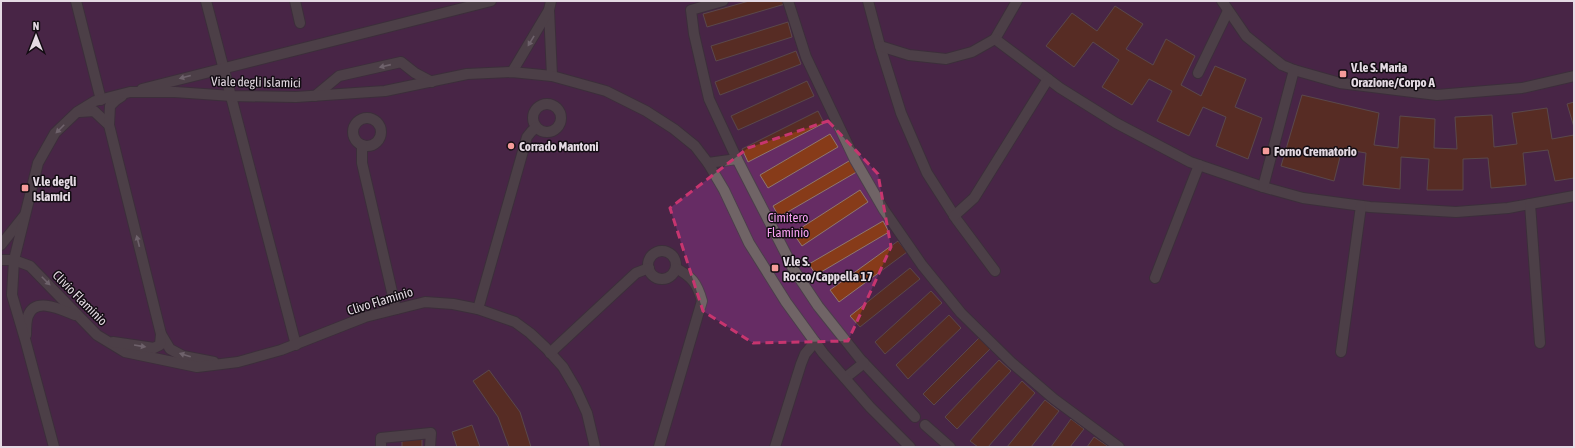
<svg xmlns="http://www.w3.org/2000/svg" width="1575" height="448" viewBox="0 0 1575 448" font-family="'Asap Condensed',sans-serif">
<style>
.green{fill:#662c64}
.building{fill:#873b19;stroke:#8f776e}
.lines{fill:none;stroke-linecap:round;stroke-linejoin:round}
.minor-casing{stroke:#4c3e4b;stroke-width:12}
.minor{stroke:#706466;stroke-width:10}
.oneway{fill:#bbb1b7}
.marked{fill:none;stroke:#c7356f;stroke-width:3;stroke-dasharray:8 5;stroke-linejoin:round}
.poi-dot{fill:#f59b9a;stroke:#130d13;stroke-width:1.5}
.labels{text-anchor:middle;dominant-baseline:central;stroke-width:3;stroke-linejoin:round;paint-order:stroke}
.poi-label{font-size:13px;font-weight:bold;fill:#e4dae3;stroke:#130d13;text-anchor:start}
.street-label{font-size:13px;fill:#e4dae3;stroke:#130d13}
.park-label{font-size:13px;fill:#f6a0f1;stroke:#130d13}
</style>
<rect width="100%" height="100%" fill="#2f202e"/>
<rect class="green" x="1" y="1" width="1573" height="446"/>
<g class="building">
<polygon points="749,1 784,1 785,4 707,27 703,14"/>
<polygon points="1115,6 1143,24 1126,49 1153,65 1166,39 1195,56 1181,85 1201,96 1215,66 1246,79 1235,107 1262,118 1248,159 1216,146 1226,117 1203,107 1189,136 1157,121 1172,91 1149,79 1132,105 1102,87 1119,60 1093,42 1074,67 1046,46 1072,13 1097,31"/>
<polygon points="788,22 792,37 716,61 711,46"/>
<polygon points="796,51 801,64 720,95 715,82"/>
<polygon points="807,81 814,96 738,130 731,116"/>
<polygon points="1302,95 1379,113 1374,145 1398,148 1400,116 1435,119 1434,148 1457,149 1455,117 1492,115 1494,147 1517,144 1512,113 1547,108 1552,139 1574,135 1574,178 1555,181 1548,150 1523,153 1526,185 1491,188 1488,158 1463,159 1463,190 1427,190 1429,159 1401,157 1400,189 1363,185 1366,153 1342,149 1334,181 1281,166"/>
<polygon points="1574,102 1574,127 1567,104"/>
<polygon points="818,111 824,123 748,162 742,149"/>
<polygon points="830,134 838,147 768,188 760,175"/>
<polygon points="854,158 860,170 779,217 773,206"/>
<polygon points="860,190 868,202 802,246 793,233"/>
<polygon points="883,221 889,232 816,275 809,264"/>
<polygon points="898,241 907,252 839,302 830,290"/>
<polygon points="910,268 920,279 860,327 850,316"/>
<polygon points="931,291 942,303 885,354 875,342"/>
<polygon points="949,315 961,328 908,379 896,365"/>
<polygon points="979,338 990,349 934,405 923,394"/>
<polygon points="999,360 1011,371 957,429 945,417"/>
<polygon points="489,370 520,412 531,447 509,447 498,417 473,381"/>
<polygon points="1022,381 1035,393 988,447 978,447 970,441"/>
<polygon points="1045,400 1059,411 1031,447 1007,447"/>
<polygon points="1071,419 1084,429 1070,447 1051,447"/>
<polygon points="472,425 480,447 457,447 452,432"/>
<polygon points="1094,437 1109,447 1087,447"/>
<rect x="402" y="439" width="20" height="8"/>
</g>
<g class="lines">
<g class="minor-casing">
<g id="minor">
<polyline points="76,1 101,100"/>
<polyline points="206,1 296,345"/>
<polyline points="295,1 300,23"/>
<polyline points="551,1 549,10 552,76"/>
<polyline points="723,1 691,10 694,34 709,99 737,159 787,256"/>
<polyline points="788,1 806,57 855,160 884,210 922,265 961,313 1012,363 1054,399 1119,447"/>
<polyline points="868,1 880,46 901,113 927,173 957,220 995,271"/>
<polyline points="1017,1 995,39 1060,88 1116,123 1190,162 1263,187 1303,198 1370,207 1456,212 1508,208 1574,196"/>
<polyline points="1222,1 1246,36 1282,65 1294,70 1340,83 1437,95 1522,88 1574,76"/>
<polyline points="880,46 909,55 946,59 972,52 995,39"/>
<polyline points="512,72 549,10"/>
<polyline points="1198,73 1228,11"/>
<polyline points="142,89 491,1"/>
<polyline points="315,96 339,76 401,62 415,73 432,82"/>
<circle cx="547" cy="118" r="14"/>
<polyline points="79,112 94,111 109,125 161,334 170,349 183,356 214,362"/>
<circle cx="367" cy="132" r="14"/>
<polyline points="109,125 110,106 116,100 122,96"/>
<polyline points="362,145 362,163 396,309"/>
<polyline points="708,163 737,159"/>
<polyline points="1263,187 1294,70"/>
<polyline points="1530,204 1540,343"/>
<polyline points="954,216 974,198 1048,79"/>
<polyline points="1,245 24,216"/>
<circle cx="662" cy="265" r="14"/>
<polyline points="1,260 14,260 30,266 97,335 125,352 197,367 238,362 281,350 365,317 425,302 453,304 478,309 515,322 530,333 546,348 563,367 576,389 587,413 595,447"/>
<polyline points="792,267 818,306 861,360 915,417"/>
<polyline points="1155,278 1199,165"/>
<polyline points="478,309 527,137 531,132 536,127"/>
<path d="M 26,335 C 26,329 26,321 28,316 C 35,296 62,310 75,315"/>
<polyline points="113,342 154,348 160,345 161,334"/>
<polyline points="1341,352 1361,206"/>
<polyline points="550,353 636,273 649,268"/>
<polyline points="845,378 864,363"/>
<polyline points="925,425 950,447"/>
<polyline points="54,447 25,339 12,295 14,260 38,163 55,133 77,112 95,101 130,92 175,92 232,96 296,97 385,91 467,74 512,72 552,76 606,91 646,111 674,129 695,146 708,163 724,190 749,243 786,302 823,353 870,407 910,447"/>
<polyline points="381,447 381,438 431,433 430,447"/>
<path d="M 659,447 L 702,301 C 697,283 692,277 676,268"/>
<polyline points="775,447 801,364 805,354 815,342"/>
</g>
</g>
<use href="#minor" class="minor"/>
</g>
<defs><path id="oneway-solid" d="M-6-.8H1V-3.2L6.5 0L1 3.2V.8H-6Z"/></defs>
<g class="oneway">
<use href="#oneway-solid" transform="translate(531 41) rotate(121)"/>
<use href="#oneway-solid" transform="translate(385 66) rotate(167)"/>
<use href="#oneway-solid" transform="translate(185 77) rotate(165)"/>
<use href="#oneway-solid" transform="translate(60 129) rotate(135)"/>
<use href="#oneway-solid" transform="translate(138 241) rotate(-104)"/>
<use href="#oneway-solid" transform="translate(46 281) rotate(45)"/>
<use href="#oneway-solid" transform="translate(140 346) rotate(9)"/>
<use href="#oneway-solid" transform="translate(185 355) rotate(-163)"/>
</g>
<path d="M0 0H1575V448H0ZM 828,121 L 878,174 L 891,247 L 848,341 L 753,343 L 703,311 L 670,208 L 748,148 Z" fill="#2f202e" fill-opacity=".55" fill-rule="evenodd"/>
<path class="marked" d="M 828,121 L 878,174 L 891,247 L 848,341 L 753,343 L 703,311 L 670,208 L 748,148 Z"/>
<g class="poi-dot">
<rect x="1339" y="70" width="8" height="8" rx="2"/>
<circle cx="511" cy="146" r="4"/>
<rect x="1262" y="147" width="8" height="8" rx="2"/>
<rect x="21" y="184" width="8" height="8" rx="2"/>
<rect x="771" y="264" width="8" height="8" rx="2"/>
</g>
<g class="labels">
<g class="poi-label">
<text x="1351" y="67">V.le S. Maria<tspan x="1351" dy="15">Orazione/Corpo A</tspan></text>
<text x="519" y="146">Corrado Mantoni</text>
<text x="1274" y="151">Forno Crematorio</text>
<text x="33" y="181">V.le degli<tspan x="33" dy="15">Islamici</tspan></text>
<text x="783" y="261">V.le S.<tspan x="783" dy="15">Rocco/Cappella 17</tspan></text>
</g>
<g class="street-label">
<text transform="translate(256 82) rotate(1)">Viale degli Islamici</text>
<text transform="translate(80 298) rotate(45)">Clivio Flaminio</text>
<text transform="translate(380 301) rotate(-17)">Clivo Flaminio</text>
</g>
<g class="park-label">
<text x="788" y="217">Cimitero<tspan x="788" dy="15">Flaminio</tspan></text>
</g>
</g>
<rect width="1575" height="448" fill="none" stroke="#e4dae3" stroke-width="4"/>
<g transform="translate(36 36)" stroke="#130d13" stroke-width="3" paint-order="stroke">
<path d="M0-3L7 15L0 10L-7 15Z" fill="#e4dae3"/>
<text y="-6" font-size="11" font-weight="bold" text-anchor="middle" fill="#e4dae3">N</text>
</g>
</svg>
